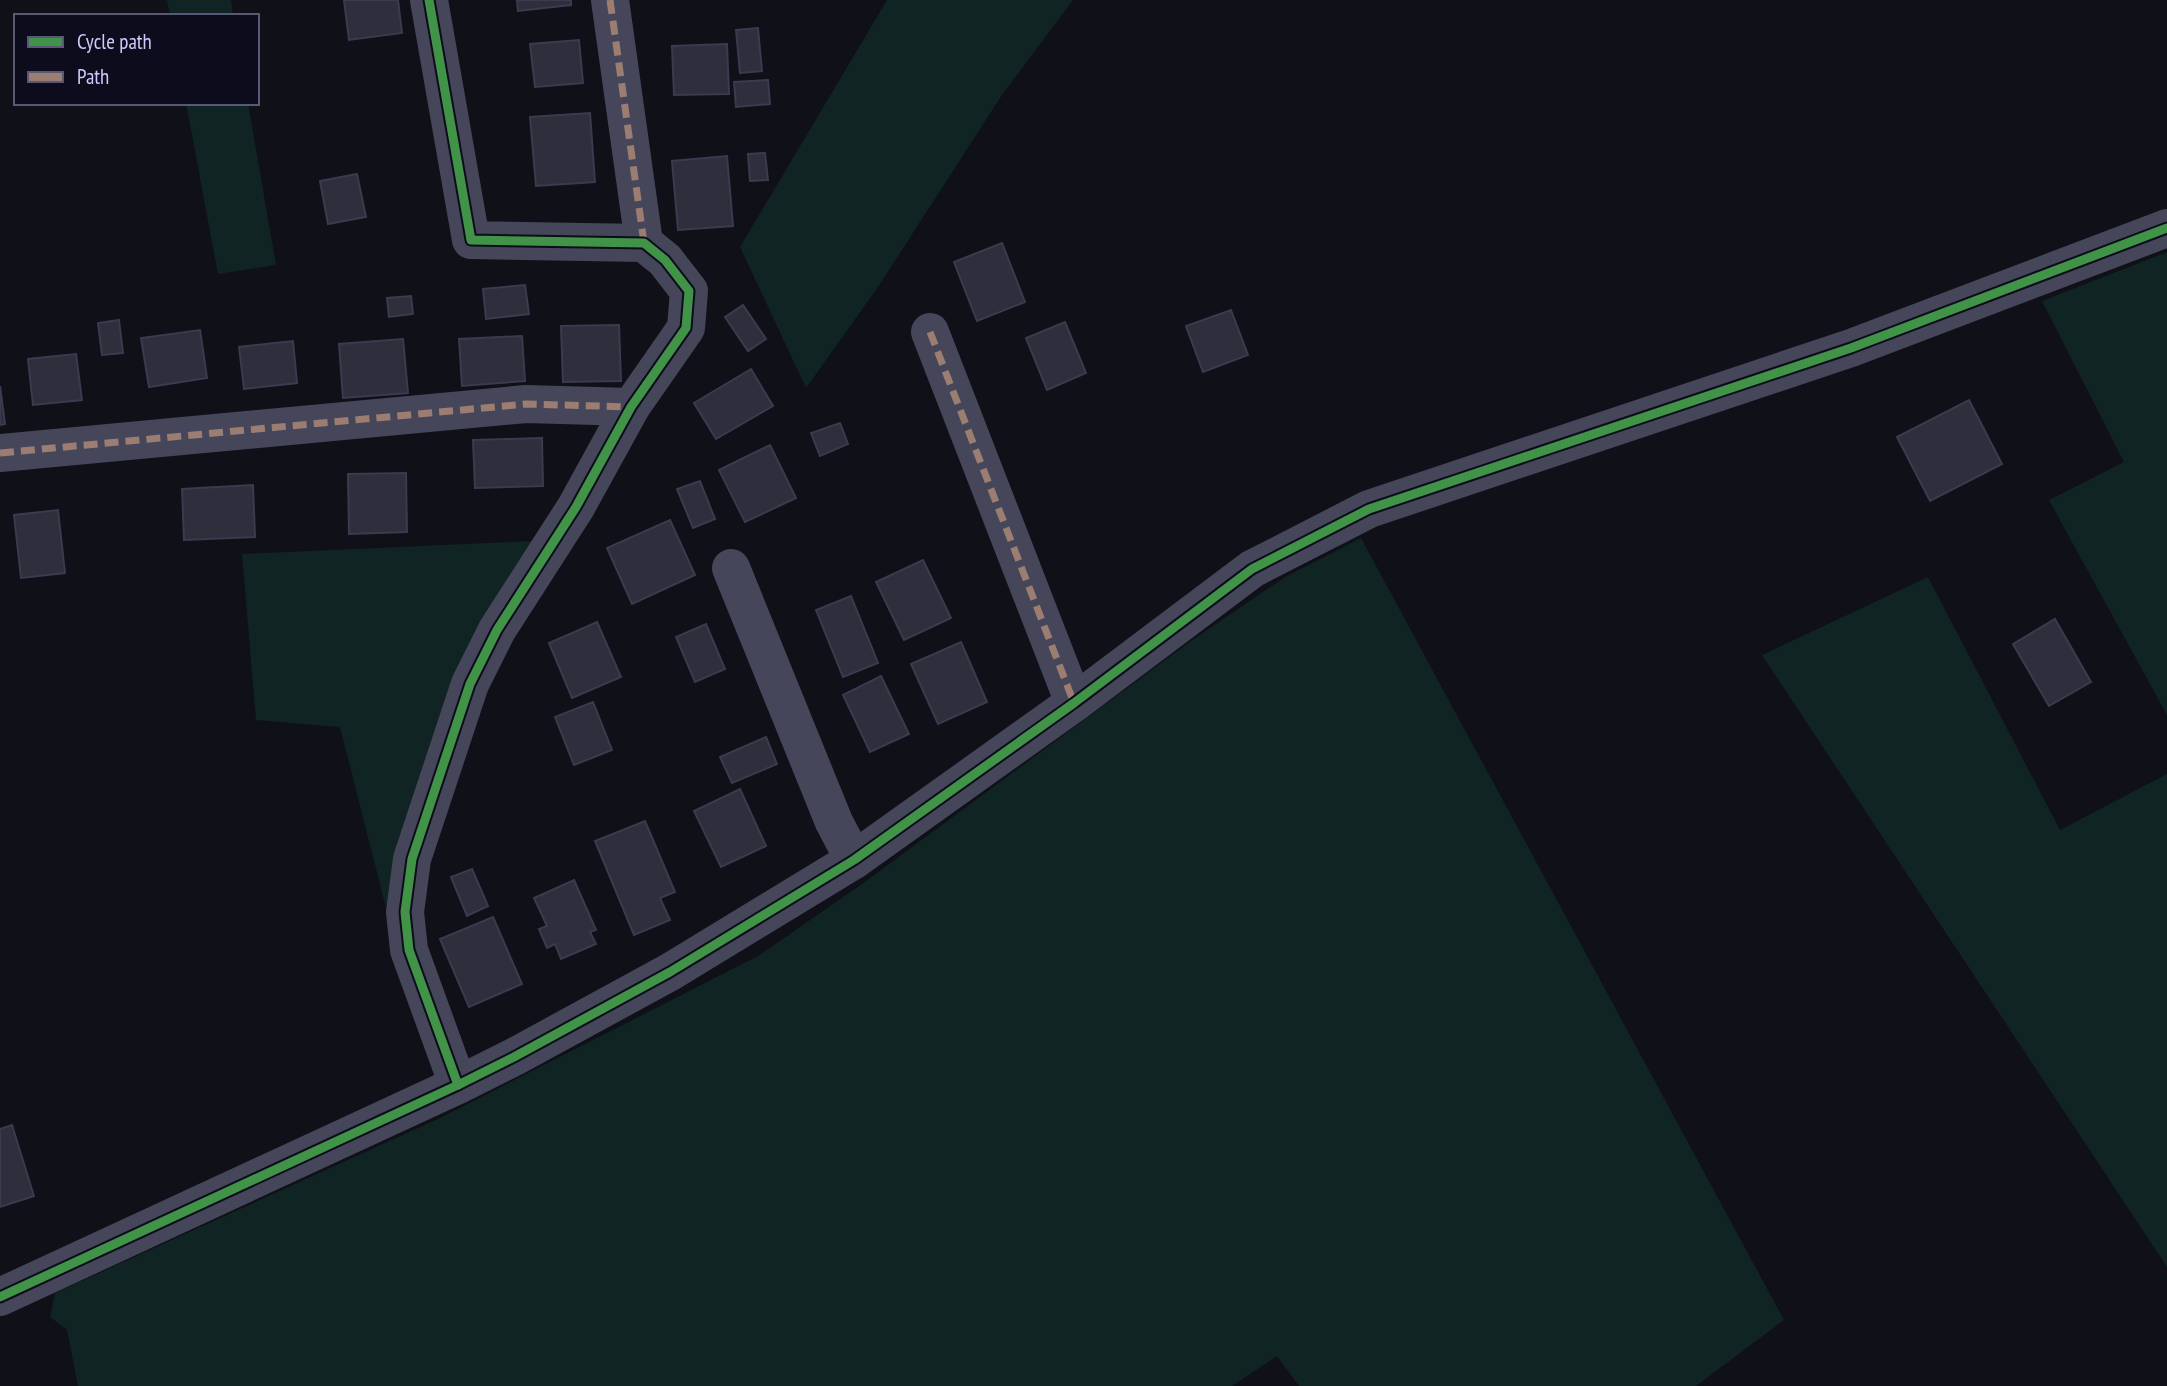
<svg xmlns="http://www.w3.org/2000/svg" width="2167" height="1386" viewBox="0 0 2167 1386" font-family="'PT Sans Narrow',sans-serif">
<style>
.green{fill:#102423}
.building{fill:#2e2e3c;stroke:#3c3a4e;stroke-width:2}
.lines{fill:none;stroke-linecap:round;stroke-linejoin:round}
.minor{stroke:#45465a;stroke-width:38}
.quiet{stroke:#9b7d72;stroke-width:7;stroke-dasharray:14 7;stroke-linecap:butt}
.cycleway-casing{stroke:#0d0c1d;stroke-width:13}
.cycleway{stroke:#419447;stroke-width:9}
</style>
<rect width="100%" height="100%" fill="#101019"/>
<g class="green">
<polygon points="167,0 231,0 233,16 170,16"/>
<polygon points="887,0 1073,0 1002,95 878,287 806,388 740,247"/>
<polygon points="186,103 248,103 276,265 218,274"/>
<polygon points="2167,252 2167,715 2049,500 2124,462 2042,301"/>
<polygon points="1361,538 1784,1320 1696,1386 1299,1386 1277,1356 1232,1386 78,1386 67,1330 50,1317 55,1293 438,1119 758,956 862,884 1191,641 1285,577"/>
<polygon points="533,541 409,809 386,908 340,727 256,720 242,554"/>
<polygon points="1928,577 2060,830 2167,774 2167,1267 1762,655"/>
</g>
<g class="building">
<polygon points="344,0 398,0 402,33 349,40"/>
<polygon points="517,0 571,0 571,5 518,11"/>
<polygon points="758,28 762,71 740,73 736,30"/>
<polygon points="579,40 583,83 535,87 530,44"/>
<polygon points="727,44 729,94 674,95 672,46"/>
<polygon points="768,80 770,104 736,107 734,82"/>
<polygon points="590,113 595,182 536,186 530,117"/>
<polygon points="765,153 768,180 750,181 748,154"/>
<polygon points="727,156 733,226 678,230 672,161"/>
<polygon points="357,174 366,217 328,224 320,181"/>
<polygon points="1002,243 1025,302 977,321 954,262"/>
<polygon points="525,285 529,314 486,319 483,289"/>
<polygon points="411,296 413,314 389,317 387,298"/>
<polygon points="743,305 766,339 748,351 725,317"/>
<polygon points="1231,310 1248,355 1203,372 1186,326"/>
<polygon points="119,320 123,353 102,355 98,323"/>
<polygon points="1065,322 1086,373 1047,390 1026,338"/>
<polygon points="619,325 621,381 563,382 561,326"/>
<polygon points="200,330 207,378 149,387 141,338"/>
<polygon points="522,336 525,381 462,386 459,339"/>
<polygon points="403,339 408,393 343,398 339,344"/>
<polygon points="293,341 297,383 244,389 239,347"/>
<polygon points="76,354 82,400 33,405 28,359"/>
<polygon points="751,369 773,406 716,439 694,403"/>
<polygon points="0,386 5,424 0,425"/>
<polygon points="1969,400 2002,464 1930,501 1897,437"/>
<polygon points="840,423 848,444 820,456 811,433"/>
<polygon points="542,438 543,486 475,488 473,440"/>
<polygon points="770,445 796,498 745,522 719,470"/>
<polygon points="406,473 407,532 349,534 348,474"/>
<polygon points="700,481 715,519 693,528 677,489"/>
<polygon points="253,485 255,537 184,540 182,489"/>
<polygon points="58,510 65,573 21,578 14,515"/>
<polygon points="670,520 695,575 632,604 607,548"/>
<polygon points="923,560 951,618 904,640 876,582"/>
<polygon points="851,596 878,663 843,677 816,610"/>
<polygon points="2055,619 2091,682 2049,706 2013,644"/>
<polygon points="597,622 621,677 572,698 549,643"/>
<polygon points="706,624 725,669 695,682 676,637"/>
<polygon points="961,642 987,702 938,724 911,664"/>
<polygon points="881,676 909,734 870,752 843,695"/>
<polygon points="593,702 612,750 574,765 555,717"/>
<polygon points="766,737 777,764 732,783 720,757"/>
<polygon points="740,789 766,846 721,867 694,811"/>
<polygon points="645,821 675,892 660,898 670,920 634,935 595,841"/>
<polygon points="472,869 488,906 467,916 451,877"/>
<polygon points="574,880 596,930 590,932 596,944 561,959 555,944 547,948 539,929 547,926 534,898"/>
<polygon points="493,917 522,984 469,1007 440,939"/>
<polygon points="12,1125 34,1196 0,1207 0,1129"/>
</g>
<g class="lines">
<g class="minor">
<polyline points="429,0 471,240 644,243 665,260 689,291 686,328 631,407 576,507 497,630 470,684 412,859 405,912 409,950 458,1085"/>
<polyline points="610,0 644,243"/>
<polyline points="930,332 1074,703"/>
<polyline points="0,453 526,404 631,407"/>
<polyline points="731,568 834,822 854,860"/>
<polyline points="0,1297 458,1085 514,1057 670,972 854,860 1074,703 1252,569 1369,509 1851,348 2167,228"/>
</g>
<g class="quiet">
<polyline points="610,0 644,243"/>
<polyline points="930,332 1074,703"/>
<polyline points="0,453 526,404 631,407"/>
</g>
<g class="cycleway-casing">
<g id="cycleway">
<polyline points="429,0 471,240 644,243 665,260 689,291 686,328 631,407 576,507 497,630 470,684 412,859 405,912 409,950 458,1085"/>
<polyline points="0,1297 458,1085 514,1057 670,972 854,860 1074,703 1252,569 1369,509 1851,348 2167,228"/>
</g>
</g>
<use href="#cycleway" class="cycleway"/>
</g>
<rect x="14" y="14" width="245" height="91" fill="#0d0c1d" stroke="#595877" stroke-width="2"/>
<rect x="28" y="37" width="35" height="10" fill="#419447" stroke="#595877" stroke-width="2"/>
<text x="77" y="49" font-size="21" fill="#cbcbfd">Cycle path</text>
<rect x="28" y="72" width="35" height="10" fill="#9b7d72" stroke="#595877" stroke-width="2"/>
<text x="77" y="84" font-size="21" fill="#cbcbfd">Path</text>
</svg>
